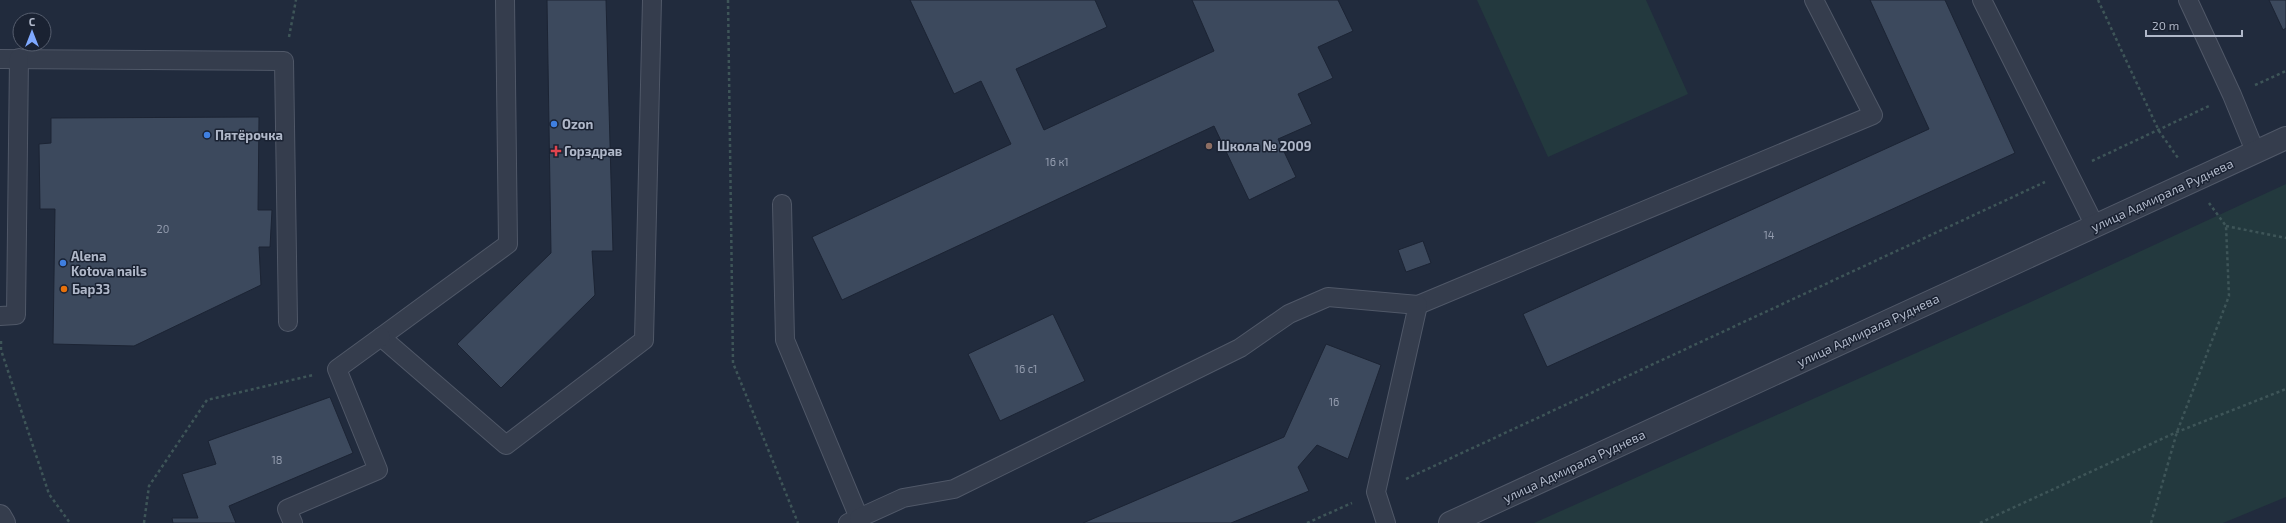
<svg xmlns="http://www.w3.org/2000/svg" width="2286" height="523" viewBox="0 0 2286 523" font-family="'Exo 2',sans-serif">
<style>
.green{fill:#23393e}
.building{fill:#3c495d;stroke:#1c2434}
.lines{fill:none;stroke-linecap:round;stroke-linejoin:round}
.lane-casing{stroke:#505868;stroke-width:20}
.street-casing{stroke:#505868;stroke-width:24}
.path{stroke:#3e5558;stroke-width:2.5;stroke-dasharray:3 3;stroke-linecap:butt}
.lane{stroke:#353d4d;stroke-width:18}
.street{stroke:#353d4d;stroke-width:22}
.shop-dot{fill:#3f7fe0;stroke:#1a2232;stroke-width:1.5}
.education-dot{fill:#8d6e63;stroke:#1a2232;stroke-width:1.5}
.health-dot{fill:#e0444e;stroke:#1a2232;stroke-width:1.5}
.food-dot{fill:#e8710a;stroke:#1a2232;stroke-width:1.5}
.labels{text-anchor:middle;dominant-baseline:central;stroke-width:3;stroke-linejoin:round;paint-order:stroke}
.number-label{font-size:11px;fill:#939cae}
.poi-label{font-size:13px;font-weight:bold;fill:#b0b8c9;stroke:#1a2232;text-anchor:start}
.street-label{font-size:13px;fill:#b0b8c9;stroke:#1a2232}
</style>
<rect width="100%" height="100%" fill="#212b3d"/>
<g class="green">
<polygon points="1477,0 1646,0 1688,94 1548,157"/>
<polygon points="2286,184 2286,497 2223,523 1534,523 2033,301"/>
</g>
<g class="building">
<polygon points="547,0 606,0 613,251 592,251 595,295 501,388 457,344 551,253"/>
<polygon points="910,0 1095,0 1107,27 1016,69 1044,130 1214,51 1192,0 1338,0 1353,31 1318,47 1333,78 1298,94 1312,124 1278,139 1296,177 1249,200 1214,126 842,300 812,237 1011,144 981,81 954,94"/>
<polygon points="1870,0 1945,0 2015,153 1547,367 1523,314 1929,129"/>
<polygon points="2269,0 2286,0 2286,28 2283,30"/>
<polygon points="259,117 258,210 272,210 270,247 259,247 261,285 134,346 53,344 55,209 40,209 39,144 51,143 51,118"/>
<polygon points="1423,241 1431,263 1406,272 1398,250"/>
<polygon points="1053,314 1085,381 1000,421 968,354"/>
<polygon points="1326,344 1381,365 1348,459 1317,445 1298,467 1309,491 1231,523 1083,523 1284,437"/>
<polygon points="330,397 353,453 229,506 236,523 173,523 172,518 198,518 182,474 216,464 208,441"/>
</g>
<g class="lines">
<g class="lane-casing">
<g id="lane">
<polyline points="505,0 508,244 381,337 506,445 644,340 652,0"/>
<polyline points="1982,0 2095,226"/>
<polyline points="2188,0 2232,95 2255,151"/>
<polyline points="0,59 284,61 288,322"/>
<polyline points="782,204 785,340 859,518 848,523"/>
<polyline points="1418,305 1873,115 1814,0"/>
<polyline points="0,316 16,315 19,58"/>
<polyline points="293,523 287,509 378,470 337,369 381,337"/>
<polyline points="861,523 859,518 903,498 954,489 1240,348 1289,314 1328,297 1418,305 1376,492 1386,523"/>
</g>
</g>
<g class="street-casing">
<g id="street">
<polyline points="0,516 4,523"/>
<polyline points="1450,523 2286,138"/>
</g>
</g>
<g class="path">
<polyline points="728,0 733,363 798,523"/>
<polyline points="2098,0 2159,131 2178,158"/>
<polyline points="289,37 296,0"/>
<polyline points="2255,85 2286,71"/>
<polyline points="2092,161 2209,106"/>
<polyline points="2226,226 2286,238"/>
<polyline points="1,341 1,350 49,494 70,523"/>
<polyline points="1406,479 2045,182"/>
<polyline points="144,523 149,486 207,400 313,375"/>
<polyline points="1307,523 1352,503"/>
<polyline points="1980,523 2177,432 2286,389"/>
<polyline points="2151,523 2177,432 2229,296 2226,226 2209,203"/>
</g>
<use href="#lane" class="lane"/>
<use href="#street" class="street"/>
</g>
<g class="shop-dot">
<circle cx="554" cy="124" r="4"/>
<circle cx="207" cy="135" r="4"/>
<circle cx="63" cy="263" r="4"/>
</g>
<circle class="education-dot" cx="1209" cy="146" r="4"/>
<path class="health-dot" d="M554 145h4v4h4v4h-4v4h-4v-4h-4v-4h4z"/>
<circle class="food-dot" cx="64" cy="289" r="4"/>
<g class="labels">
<g class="number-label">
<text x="1057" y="161">16 к1</text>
<text x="163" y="228">20</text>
<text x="1769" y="234">14</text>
<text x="1026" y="368">16 с1</text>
<text x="1334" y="401">16</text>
<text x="277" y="459">18</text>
</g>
<g class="poi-label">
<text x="562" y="124">Ozon</text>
<text x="215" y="135">Пятёрочка</text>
<text x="1217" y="146">Школа № 2009</text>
<text x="564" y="151">Горздрав</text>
<text x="71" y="256">Alena<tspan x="71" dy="15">Kotova nails</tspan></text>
<text x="72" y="289">Бар33</text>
</g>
<g class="street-label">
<text transform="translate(2162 195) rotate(-25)">улица Адмирала Руднева</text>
<text transform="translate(1868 330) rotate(-25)">улица Адмирала Руднева</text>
<text transform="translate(1574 466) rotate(-25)">улица Адмирала Руднева</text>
</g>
</g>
<g transform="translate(32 32)"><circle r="19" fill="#1a2232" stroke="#565e6e"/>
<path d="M0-3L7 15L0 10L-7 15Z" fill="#7fa9ff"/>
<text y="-6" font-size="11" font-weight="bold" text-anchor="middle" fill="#b0b8c9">С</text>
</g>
<path d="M2146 30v6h96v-6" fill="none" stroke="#b0b8c9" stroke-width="2"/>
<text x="2152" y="30" font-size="12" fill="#b0b8c9" stroke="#1a2232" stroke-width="3" paint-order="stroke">20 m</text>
</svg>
